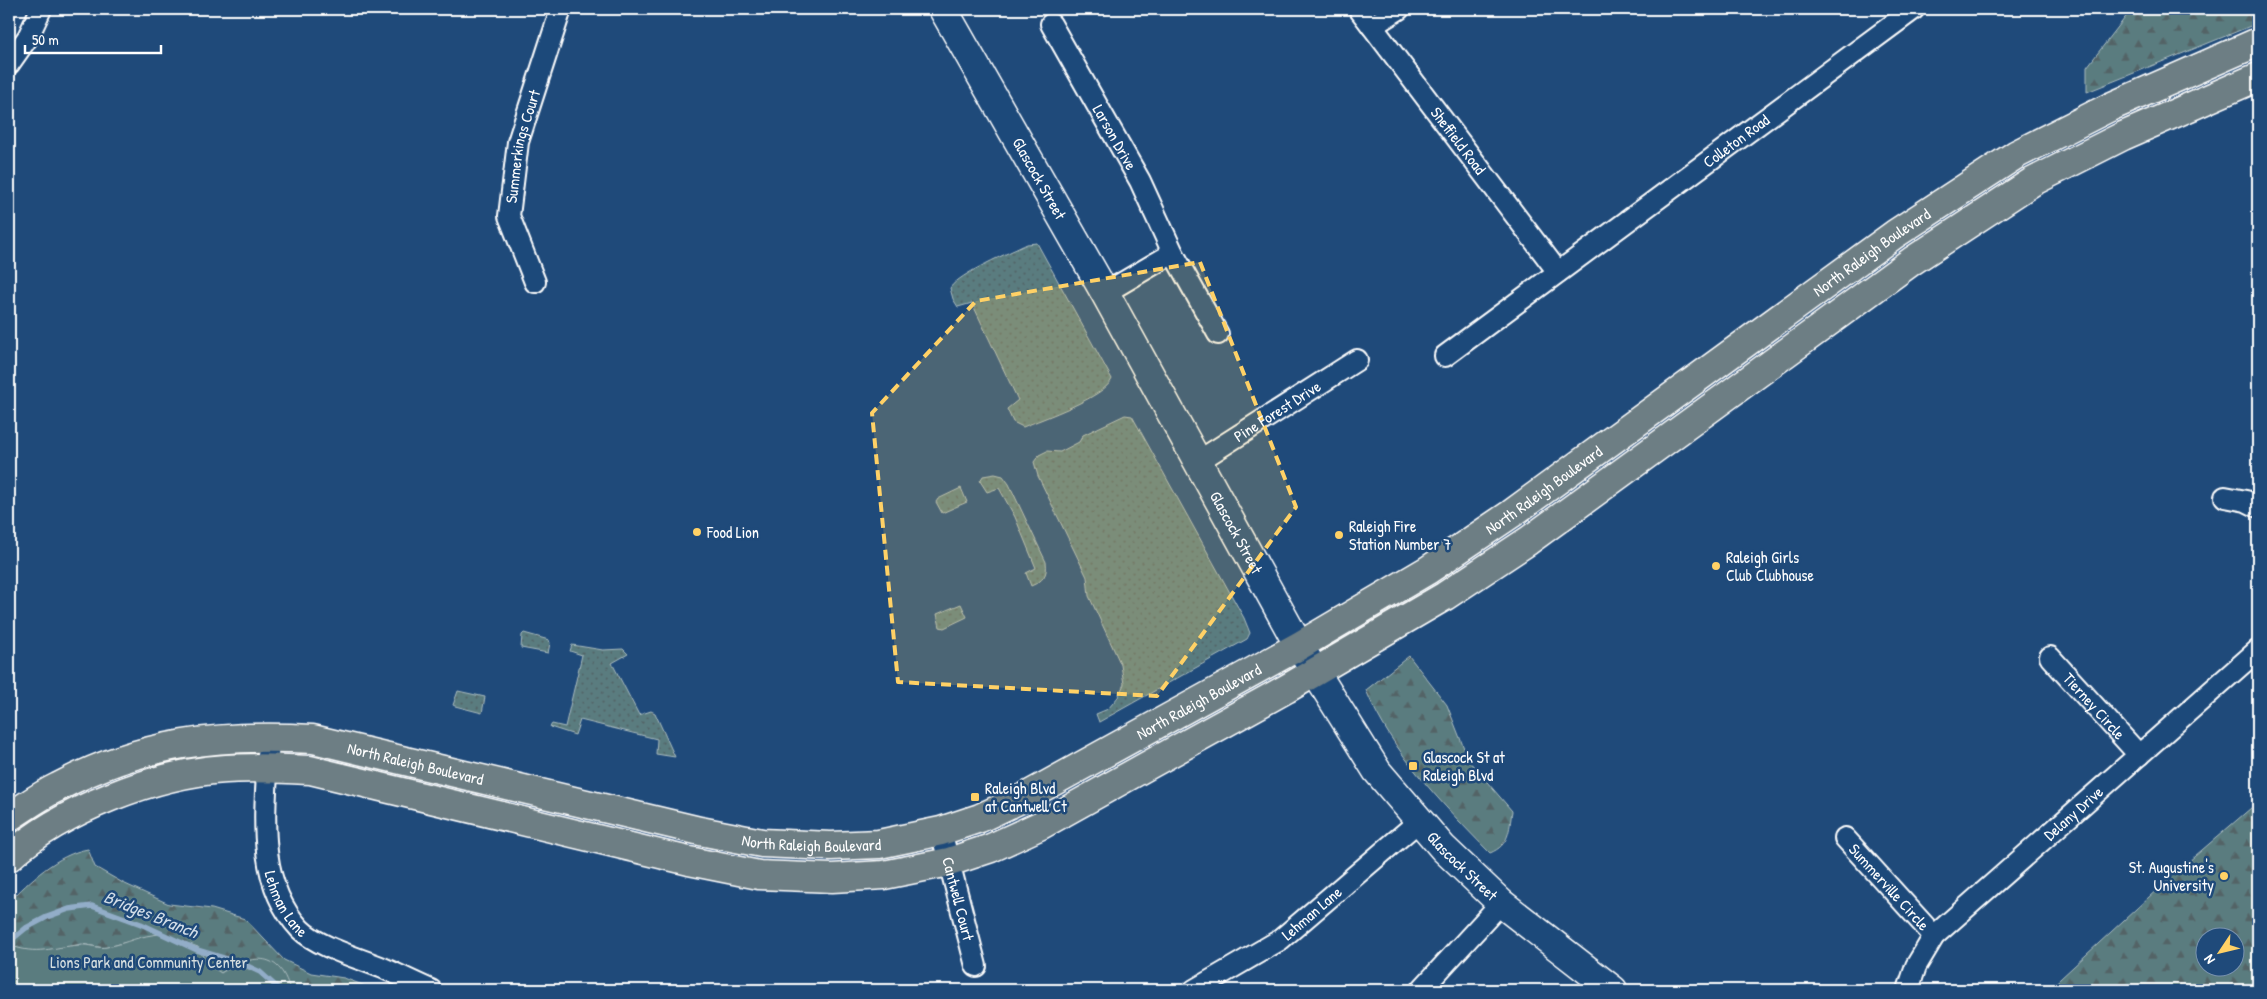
<svg xmlns="http://www.w3.org/2000/svg" width="2267" height="999" viewBox="0 0 2267 999" font-family="'Patrick Hand',sans-serif">
<style>
.grass{fill:url(#grass-dots);stroke:#acbdbf}
.forest{fill:url(#forest-firs);stroke:#acbdbf;fill-rule:evenodd}
.green{fill:#5a7b7f;stroke:#acbdbf}
.lines{fill:none;stroke-linecap:round;stroke-linejoin:round}
.stream{stroke:#92adc8;stroke-width:5.5}
.street-casing{stroke:#fff;stroke-width:24}
.secondary-casing{stroke:#fff;stroke-width:31}
.primary-casing{stroke:#fff;stroke-width:31}
.street{stroke:#1f4a7a;stroke-width:20}
.secondary{stroke:#1f4a7a;stroke-width:28}
.primary{stroke:#6d7e84;stroke-width:28}
.marked{fill:#ffd166;fill-opacity:0.2;stroke:#ffd166;stroke-width:4;stroke-dasharray:10 6;stroke-linejoin:round}
.poi-dot{fill:#ffd166;stroke:#1f4a7a;stroke-width:2}
.labels{text-anchor:middle;dominant-baseline:central;stroke-width:5;stroke-linejoin:round;paint-order:stroke}
.street-label{font-size:16px;fill:#fff;stroke:#1f4a7a}
.poi-label{font-size:16px;fill:#fff;stroke:#1f4a7a;text-anchor:start}
.park-label{font-size:16px;fill:#d6dedf;stroke:#1f4a7a}
.water-label{font-size:18px;font-style:italic;fill:#d2dde8;stroke:#1f4a7a}
</style>
<defs>
<pattern id="grass-dots" width="8" height="8" patternUnits="userSpaceOnUse" patternTransform="scale(1.25)"><rect width="8" height="8" fill="#5a7b7f"/><path d="M2 2h.1M6 6h.1" fill="none" stroke="#536466" stroke-width="1.8" stroke-linecap="round"/></pattern>
<pattern id="forest-firs" width="22" height="20" patternUnits="userSpaceOnUse" patternTransform="scale(1.25)"><rect width="22" height="20" fill="#5a7b7f"/><path d="M5 1l3.5 6h-7zM16 11l3.5 6h-7z" fill="#536466"/></pattern>
</defs>
<rect width="100%" height="100%" fill="#1f4a7a"/>
<filter id="ink" filterUnits="userSpaceOnUse"><feTurbulence type="fractalNoise" baseFrequency=".02" numOctaves="2"/><feDisplacementMap in="SourceGraphic" scale="10" xChannelSelector="R" yChannelSelector="G"/><feConvolveMatrix kernelMatrix="1 2 1 2 8 2 1 2 1" color-interpolation-filters="sRGB"/></filter>
<g filter="url(#ink)">
<g class="grass">
<path d="M 1037,243 L 1112,379 C 1105,397 1042,419 1023,427 L 1013,422 L 1007,409 L 1018,400 L 972,303 L 958,307 L 953,299 L 950,288 C 960,273 1009,253 1027,244 Z"/>
<polygon points="1125,415 1132,416 1244,618 1250,633 1247,639 1099,722 1096,714 1108,709 1118,697 1124,684 1121,665 1089,596 1087,577 1038,476 1034,462 1039,455 1047,451 1060,452 1079,442 1083,435"/>
<path d="M 995,474 L 1003,476 L 1009,484 L 1046,562 C 1048,575 1043,581 1031,586 L 1026,573 L 1036,568 L 1015,517 L 999,488 L 987,492 L 980,481 L 983,476 Z"/>
<polygon points="961,488 967,502 942,513 936,502 938,499"/>
<polygon points="961,604 967,617 944,628 940,627 937,614"/>
<polygon points="524,633 549,640 550,643 548,653 521,648 522,635"/>
<polygon points="572,645 603,650 623,649 628,654 612,663 639,715 651,711 655,713 675,757 656,754 657,739 580,720 575,735 550,727 552,724 565,727 582,655 570,651"/>
<polygon points="458,691 485,697 482,713 455,706 453,705"/>
</g>
<g class="forest">
<polygon points="2134,9 2258,9 2258,23 2087,92 2087,67 2128,14"/>
<path d="M 1409,656 L 1447,705 L 1469,761 L 1512,811 C 1509,830 1510,845 1490,853 C 1444,806 1391,752 1366,690 Z"/>
<path d="M 2258,802 L 2258,990 L 2048,990 L 2174,874 ZM 2204,936 L 2234,936 L 2234,966 L 2204,966 Z"/>
<path d="M 88,849 L 95,867 L 123,883 L 169,904 L 212,909 L 245,919 L 284,960 L 311,973 L 344,978 L 376,990 L 290,990 L 290,987 L 235,964 L 221,973 L 206,963 L 197,947 L 123,943 L 104,948 L 82,944 L 44,951 L 25,951 L 9,945 L 9,902 C 29,881 58,854 88,849 Z"/>
</g>
<path class="green" d="M 162,934 L 198,947 L 206,963 L 221,973 C 250,955 279,949 290,990 L 9,990 L 9,945 C 38,956 51,947 80,945 C 89,944 98,949 107,947 C 128,943 139,935 162,934 Z"/>
<g class="lines">
<polyline class="stream" points="9,942 26,928 47,917 69,909 92,906 141,924 197,950 243,964 260,972 280,990"/>
<g class="street-casing">
<g id="street">
<path id="s1" d="M 1359,9 L 1558,272"/>
<path id="s2" d="M 1051,24 L 1140,181 L 1173,253 L 1105,293"/>
<polyline points="1372,26 1399,9"/>
<polyline points="9,64 28,37 41,9"/>
<polyline points="1173,253 1218,334"/>
<path id="s3" d="M 535,282 L 509,216 L 518,142 L 561,9"/>
<path id="s4" d="M 1445,356 L 1914,9"/>
<path id="s5" d="M 1197,462 L 1357,360"/>
<polyline points="2225,497 2246,501 2258,507"/>
<path id="s6" d="M 2050,657 L 2139,755"/>
<path id="s7" d="M 269,736 C 267,800 252,878 300,929 C 318,947 359,958 383,968 C 399,975 415,983 431,990"/>
<path id="s8" d="M 941,831 L 976,966"/>
<path id="s9" d="M 1845,838 L 1934,936"/>
<path id="s10" d="M 1194,990 L 1280,940 L 1419,821"/>
<polyline points="1421,990 1501,903"/>
<path id="s11" d="M 1908,990 L 1916,966 L 1934,936 L 2258,650"/>
</g>
</g>
<g class="secondary-casing">
<g id="secondary">
<path id="s12" d="M 943,9 L 1105,293 L 1299,646 L 1377,771 L 1443,848 L 1501,903 L 1613,990"/>
</g>
</g>
<g class="primary-casing">
<g id="primary">
<path id="s13" d="M 9,817 C 25,807 41,795 58,787 C 142,742 219,734 313,739 L 700,831 L 762,843 L 831,846 L 879,844 L 941,831 L 980,818 L 1027,796 L 1299,646 L 1428,570 L 1511,514 L 1895,234 L 2017,154 L 2110,107 L 2258,42"/>
<path d="M 9,857 C 61,810 156,773 226,769 C 254,767 282,769 310,770 L 689,861 L 759,875 L 832,878 L 884,875 L 949,862 L 991,848 L 1041,825 L 1145,767 L 1286,689 L 1445,596 L 1528,541 L 1912,261 L 2032,182 L 2123,136 L 2258,77"/>
</g>
</g>
<use href="#street" class="street"/>
<use href="#secondary" class="secondary"/>
<use href="#primary" class="primary"/>
</g>
</g>
<path class="marked" d="M 1200,262 L 1296,507 L 1157,696 L 898,682 L 872,413 L 976,301 Z"/>
<g class="poi-dot">
<circle cx="697" cy="532" r="5"/>
<circle cx="1339" cy="535" r="5"/>
<circle cx="1716" cy="566" r="5"/>
<rect x="1408" y="761" width="10" height="10" rx="2.5"/>
<rect x="970" y="792" width="10" height="10" rx="2.5"/>
<circle cx="2224" cy="876" r="5"/>
</g>
<g class="labels">
<g class="street-label">
<text stroke="none"><textPath href="#s2" startOffset="130">Larson Drive</textPath></text>
<text stroke="none"><textPath href="#s1" startOffset="165">Sheffield Road</textPath></text>
<text stroke="none"><textPath href="#s4" startOffset="362">Colleton Road</textPath></text>
<text stroke="none"><textPath href="#s3" startOffset="142">Summerkings Court</textPath></text>
<text stroke="none"><textPath href="#s12" startOffset="195">Glascock Street</textPath></text>
<text stroke="none"><textPath href="#s13" startOffset="2061">North Raleigh Boulevard</textPath></text>
<text stroke="none"><textPath href="#s5" startOffset="95">Pine Forest Drive</textPath></text>
<text stroke="none"><textPath href="#s13" startOffset="1656">North Raleigh Boulevard</textPath></text>
<text stroke="none"><textPath href="#s12" startOffset="600">Glascock Street</textPath></text>
<text stroke="none"><textPath href="#s13" startOffset="1251">North Raleigh Boulevard</textPath></text>
<text stroke="none"><textPath href="#s6" startOffset="66">Tierney Circle</textPath></text>
<text stroke="none"><textPath href="#s13" startOffset="426">North Raleigh Boulevard</textPath></text>
<text stroke="none"><textPath href="#s11" startOffset="246">Delany Drive</textPath></text>
<text stroke="none"><textPath href="#s13" startOffset="831">North Raleigh Boulevard</textPath></text>
<text stroke="none"><textPath href="#s12" startOffset="1005">Glascock Street</textPath></text>
<text stroke="none"><textPath href="#s9" startOffset="66">Summerville Circle</textPath></text>
<text stroke="none"><textPath href="#s8" startOffset="70">Cantwell Court</textPath></text>
<text stroke="none"><textPath href="#s7" startOffset="172">Lehman Lane</textPath></text>
<text stroke="none"><textPath href="#s10" startOffset="141">Lehman Lane</textPath></text>
</g>
<g class="poi-label">
<text x="1349" y="526">Raleigh Fire<tspan x="1349" dy="18">Station Number 7</tspan></text>
<text x="707" y="532">Food Lion</text>
<text x="1726" y="557">Raleigh Girls<tspan x="1726" dy="18">Club Clubhouse</tspan></text>
<text x="1423" y="757">Glascock St at<tspan x="1423" dy="18">Raleigh Blvd</tspan></text>
<text x="985" y="788">Raleigh Blvd<tspan x="985" dy="18">at Cantwell Ct</tspan></text>
<text x="2214" y="867" text-anchor="end">St. Augustine's<tspan x="2214" dy="18">University</tspan></text>
</g>
<g class="park-label">
<text x="149" y="962">Lions Park and Community Center</text>
</g>
<g class="water-label">
<text transform="translate(151 914) rotate(22)">Bridges Branch</text>
</g>
</g>
<rect width="2267" height="999" fill="none" stroke="#1f4a7a" stroke-width="30"/>
<rect x="15" y="15" width="2237" height="969" fill="none" stroke="#fff" stroke-width="2" filter="url(#ink)"/>
<g transform="translate(2220 952) rotate(235)"><circle r="24" fill="#1f4a7a" stroke="#7992af"/>
<path d="M0-4L9 19L0 12L-9 19Z" fill="#ffd166"/>
<text y="-8" font-size="14" font-weight="bold" text-anchor="middle" fill="#ffffff">N</text>
</g>
<path d="M25 45v8h136v-8" fill="none" stroke="#ffffff" stroke-width="2.5"/>
<text x="32" y="45" font-size="15" fill="#ffffff" stroke="#1f4a7a" stroke-width="4" paint-order="stroke">50 m</text>
</svg>
